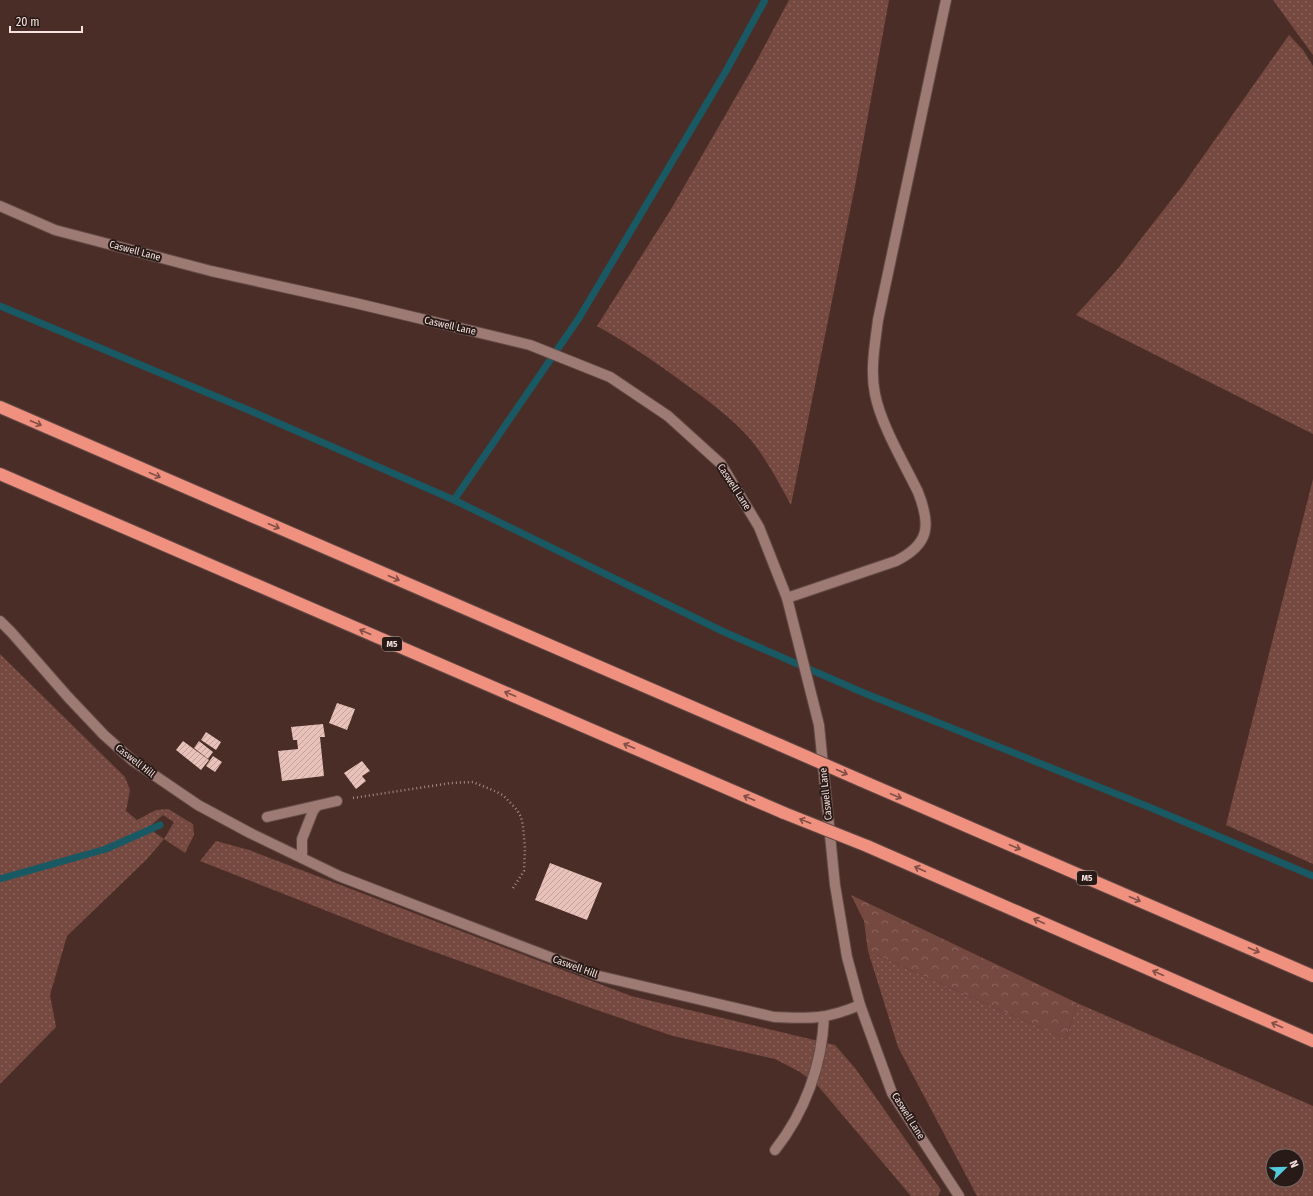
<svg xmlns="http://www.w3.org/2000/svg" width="1313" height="1196" viewBox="0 0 1313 1196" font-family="'Fira Sans Condensed',sans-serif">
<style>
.grass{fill:url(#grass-dots);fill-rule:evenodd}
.forest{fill:url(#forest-crowns)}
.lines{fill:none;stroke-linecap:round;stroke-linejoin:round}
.stream{stroke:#195963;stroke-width:7}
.building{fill:url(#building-hatch)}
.service-casing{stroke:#634a46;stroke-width:12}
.minor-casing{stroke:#634a46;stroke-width:12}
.motorway-casing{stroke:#634a46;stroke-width:14}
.path{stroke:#a58c88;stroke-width:2.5;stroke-dasharray:1 3;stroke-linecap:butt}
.service{stroke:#9d7a73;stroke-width:10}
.minor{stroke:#9d7a73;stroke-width:10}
.motorway{stroke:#f0907f;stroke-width:12}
.motorway-bridge-casing{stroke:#634a46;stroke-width:14;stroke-linecap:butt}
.motorway-bridge{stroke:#f0907f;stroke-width:12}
.oneway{stroke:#824f46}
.labels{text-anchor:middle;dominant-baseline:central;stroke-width:4;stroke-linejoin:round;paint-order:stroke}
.shield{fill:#281a17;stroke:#b8a6a2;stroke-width:1}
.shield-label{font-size:9px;font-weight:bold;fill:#f6e2de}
.street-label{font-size:10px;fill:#f6e2de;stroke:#281a17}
</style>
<defs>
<pattern id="grass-dots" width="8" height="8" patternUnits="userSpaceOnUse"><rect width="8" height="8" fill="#754940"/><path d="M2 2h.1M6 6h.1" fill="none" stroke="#89635b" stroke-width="1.8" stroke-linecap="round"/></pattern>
<pattern id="forest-crowns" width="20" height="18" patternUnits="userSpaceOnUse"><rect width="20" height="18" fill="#754940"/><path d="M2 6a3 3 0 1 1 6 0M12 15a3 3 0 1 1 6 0" fill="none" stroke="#89635b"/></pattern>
<pattern id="building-hatch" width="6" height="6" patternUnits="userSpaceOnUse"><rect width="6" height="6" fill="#e8c1ba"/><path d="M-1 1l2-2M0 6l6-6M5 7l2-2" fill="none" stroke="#c0a29c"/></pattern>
</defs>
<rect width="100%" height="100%" fill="#4b2d28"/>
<g class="grass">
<path d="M 789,0 L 889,0 L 856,181 L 791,505 C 779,483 767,460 751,440 C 731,417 706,399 681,381 C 654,361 626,342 597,326 L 670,211 L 756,62 Z"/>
<polygon points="1273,0 1313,0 1313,55"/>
<polygon points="1289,35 1303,50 1313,66 1313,434 1076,315 1116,271 1183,185"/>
<polygon points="1313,479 1313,864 1226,825"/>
<path d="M 0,654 L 125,777 L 130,790 L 126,811 L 137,820 L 156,810 L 168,809 L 193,824 L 194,835 L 185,853 L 164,839 L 147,859 L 67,936 L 50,995 L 56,1027 L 0,1084 ZM 163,815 L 174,822 L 164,839 L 148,828 Z"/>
<polygon points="216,841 249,850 631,996 835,1045 855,1068 941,1190 938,1196 911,1196 818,1086 800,1072 775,1059 673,1036 585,1006 393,937 200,861"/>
<path d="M 868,951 L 1066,1039 L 1077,1003 L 1313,1106 L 1313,1196 L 977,1196 L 898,1047 ZM 1273,1156 L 1297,1156 L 1297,1180 L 1273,1180 Z"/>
</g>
<polygon class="forest" points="851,895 1077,1003 1066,1039 868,951 864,921"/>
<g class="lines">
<g class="stream">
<polyline points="0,306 253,412 454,500 724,632 864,693 1149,807 1313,876"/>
<polyline points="454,500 579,318 726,71 765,0"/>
<polyline points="0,879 106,849 160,825"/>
</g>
</g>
<g class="building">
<polygon points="337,703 355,709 347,730 329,723"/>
<polygon points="323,724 325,737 320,737 324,776 282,781 278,751 298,749 297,740 293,740 291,727"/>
<polygon points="206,732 221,742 216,750 201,740"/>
<polygon points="183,741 209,760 201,770 176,750"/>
<polygon points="199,741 213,752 208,759 194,748"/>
<polygon points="213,756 222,762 215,772 206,766"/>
<polygon points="362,761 370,771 362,776 366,781 356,789 344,773"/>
<polygon points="550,863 602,883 587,920 535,900"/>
</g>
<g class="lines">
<g class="service-casing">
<g id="service">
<path d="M 787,598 L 896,561 C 930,544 931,525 918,492 C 904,463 881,425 875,394 C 870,370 875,344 878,320 L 946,0"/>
<path d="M 775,1150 C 805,1112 822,1065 824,1017"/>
</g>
</g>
<g class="minor-casing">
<g id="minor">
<polyline points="0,206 55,230 211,271 355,303 530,345 610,377 668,416 721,464 759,527 787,598 819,725 835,885 847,957 860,1005 892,1093 959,1196"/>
<path d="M 0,621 L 12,633 L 68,697 L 104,735 L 132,760 L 198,805 L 250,833 L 339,876 L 599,976 L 774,1017 C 810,1019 827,1019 860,1005"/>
<polyline points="267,817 337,801"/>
<polyline points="302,858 302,839 313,811 317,806"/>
</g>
</g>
<g class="motorway-casing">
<g id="motorway">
<polyline points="0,407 780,745"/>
<polyline points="0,474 784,813"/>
<polyline points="860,780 1313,976"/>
<polyline points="867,846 1313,1041"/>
</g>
</g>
<polyline class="path" points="353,798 451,783 473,782 497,792 504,796 517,810 521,817 523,826 525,848 524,871 513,888"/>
<use href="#service" class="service"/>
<use href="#minor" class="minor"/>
<use href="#motorway" class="motorway"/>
<g class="motorway-bridge-casing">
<g id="motorway-bridge">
<polyline points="780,745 860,780"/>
<polyline points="784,813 867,846"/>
</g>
</g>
<use href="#motorway-bridge" class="motorway-bridge"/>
</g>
<defs><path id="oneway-shaft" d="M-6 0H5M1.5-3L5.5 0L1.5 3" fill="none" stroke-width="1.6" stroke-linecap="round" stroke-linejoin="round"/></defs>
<g class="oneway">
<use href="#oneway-shaft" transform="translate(36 423) rotate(23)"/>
<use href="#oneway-shaft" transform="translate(155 475) rotate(23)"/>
<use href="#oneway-shaft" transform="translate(274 526) rotate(23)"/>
<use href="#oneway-shaft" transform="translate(394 578) rotate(23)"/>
<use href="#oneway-shaft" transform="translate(365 632) rotate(-157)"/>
<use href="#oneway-shaft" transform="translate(510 694) rotate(-157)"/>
<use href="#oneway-shaft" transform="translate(629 746) rotate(-157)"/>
<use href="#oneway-shaft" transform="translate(842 772) rotate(24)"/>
<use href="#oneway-shaft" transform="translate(896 796) rotate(23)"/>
<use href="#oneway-shaft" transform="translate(749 798) rotate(-157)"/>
<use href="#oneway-shaft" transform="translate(805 821) rotate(-158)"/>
<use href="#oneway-shaft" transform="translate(1015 847) rotate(23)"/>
<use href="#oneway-shaft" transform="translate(920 869) rotate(-156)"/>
<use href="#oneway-shaft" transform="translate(1135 899) rotate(23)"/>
<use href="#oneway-shaft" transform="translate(1039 921) rotate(-156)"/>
<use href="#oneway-shaft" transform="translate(1254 950) rotate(23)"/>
<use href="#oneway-shaft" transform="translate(1158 973) rotate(-156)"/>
<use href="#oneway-shaft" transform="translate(1277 1025) rotate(-156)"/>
</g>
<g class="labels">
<g class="shield">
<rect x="382" y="637" width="20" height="14" rx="3"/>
<rect x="1077" y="871" width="20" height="14" rx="3"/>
</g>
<g class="shield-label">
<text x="392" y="644">M5</text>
<text x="1087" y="878">M5</text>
</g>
<g class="street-label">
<text transform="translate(135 251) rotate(15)">Caswell Lane</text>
<text transform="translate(450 326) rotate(13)">Caswell Lane</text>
<text transform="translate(734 487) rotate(57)">Caswell Lane</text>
<text transform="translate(135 761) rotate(38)">Caswell Hill</text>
<text transform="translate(826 794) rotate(-96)">Caswell Lane</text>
<text transform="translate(575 967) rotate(20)">Caswell Hill</text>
<text transform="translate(908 1116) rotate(58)">Caswell Lane</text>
</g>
</g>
<g transform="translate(1285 1168) rotate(67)"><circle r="19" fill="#281a17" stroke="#7a6a67"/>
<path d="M0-3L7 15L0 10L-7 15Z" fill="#54cade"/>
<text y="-6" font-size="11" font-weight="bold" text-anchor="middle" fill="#f6e2de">N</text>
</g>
<path d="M10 26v6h72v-6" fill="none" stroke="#f6e2de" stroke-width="2"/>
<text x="16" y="26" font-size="12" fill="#f6e2de" stroke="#281a17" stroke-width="3" paint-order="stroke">20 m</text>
</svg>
